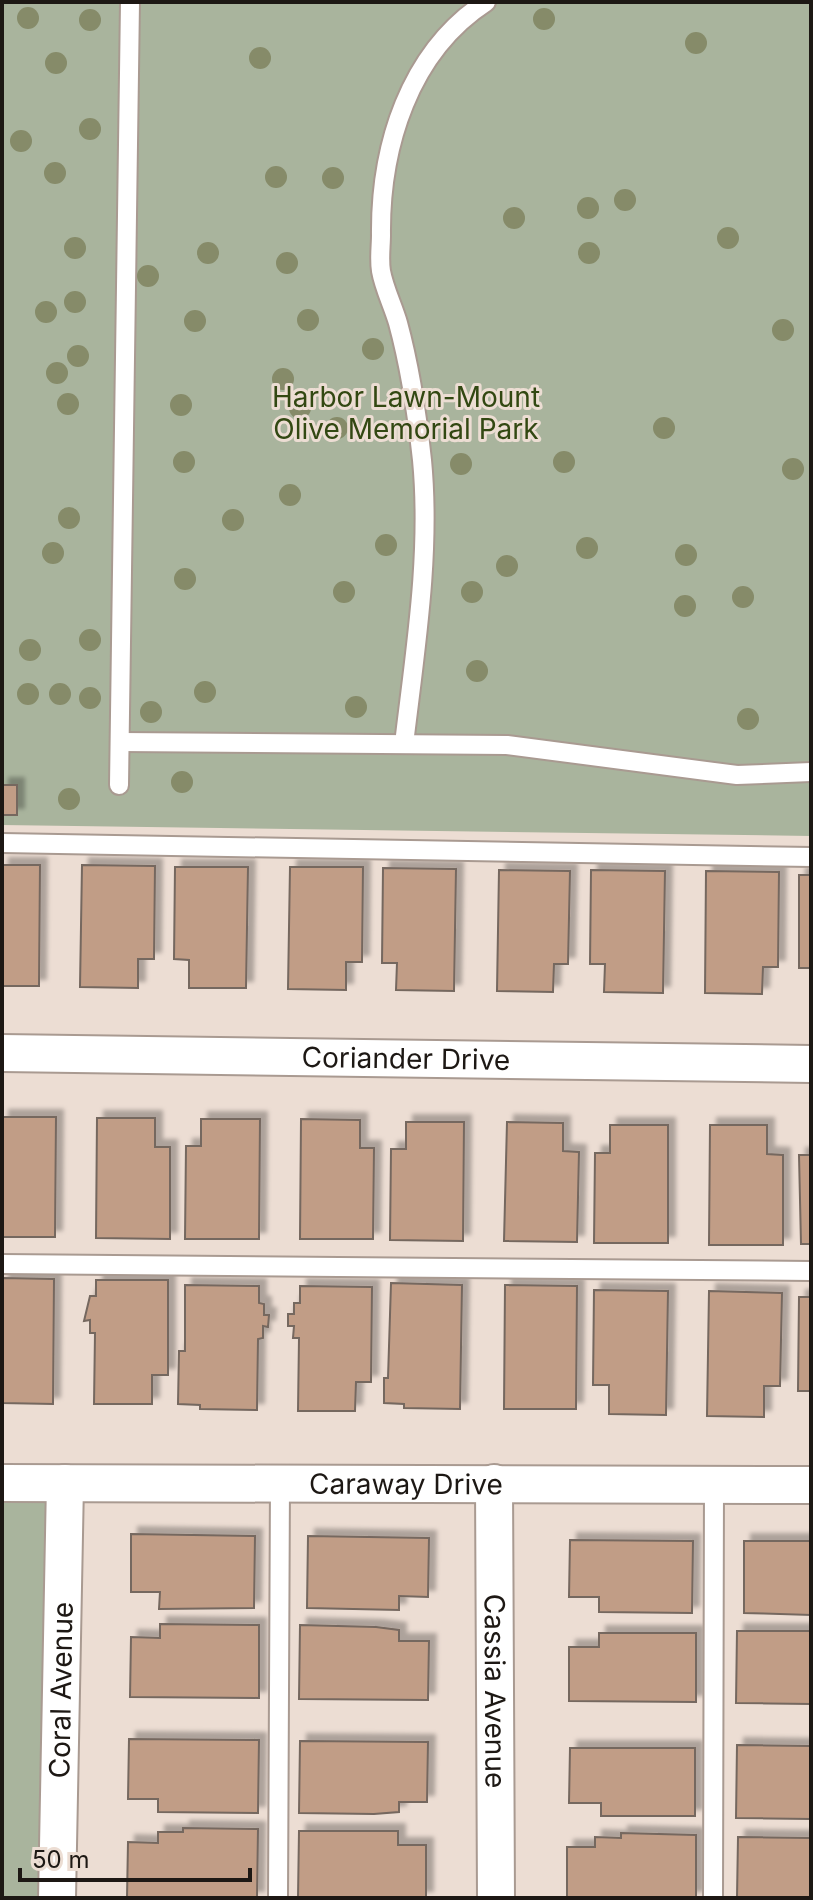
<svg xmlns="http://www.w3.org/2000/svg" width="813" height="1900" viewBox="0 0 813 1900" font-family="Inter,sans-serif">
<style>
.green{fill:#a9b49d}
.building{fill:#c19d86;stroke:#75675f;stroke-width:2;filter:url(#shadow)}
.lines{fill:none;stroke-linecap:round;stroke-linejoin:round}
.service-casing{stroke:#a99a91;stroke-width:22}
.minor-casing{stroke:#a99a91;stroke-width:40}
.service{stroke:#fff;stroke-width:18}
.minor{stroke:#fff;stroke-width:36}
.tree{fill:#868b69}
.labels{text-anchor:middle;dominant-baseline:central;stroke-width:6;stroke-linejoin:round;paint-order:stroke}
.park-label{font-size:28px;fill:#324812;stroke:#ecddd3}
.street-label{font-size:28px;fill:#1d1814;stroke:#ecddd3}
</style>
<defs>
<filter id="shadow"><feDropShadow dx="7" dy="-7" stdDeviation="2" flood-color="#0004"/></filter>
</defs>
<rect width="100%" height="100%" fill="#ecddd3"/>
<g class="green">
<polygon points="2,2 811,2 811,836 2,825"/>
<polygon points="52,1500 51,1898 2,1898 2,1501"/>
</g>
<g class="building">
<rect x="2" y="785" width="15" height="30"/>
<polygon points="2,865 40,865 39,986 2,986"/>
<polygon points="82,865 155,866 154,959 138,959 138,988 80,987"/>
<polygon points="175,867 248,867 246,988 189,988 189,960 174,959"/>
<polygon points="290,867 363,867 362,962 346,962 346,990 288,989"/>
<polygon points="383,868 456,869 454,991 396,990 397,963 382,963"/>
<polygon points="499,870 570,871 568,964 554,964 553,992 497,991"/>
<polygon points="591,870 665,871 663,993 604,992 605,964 590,964"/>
<polygon points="706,871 779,872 778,967 763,967 762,994 705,993"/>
<rect x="799" y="875" width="12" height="93"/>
<polygon points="2,1117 56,1117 55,1237 2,1237"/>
<polygon points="97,1118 155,1118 155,1147 170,1147 170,1239 96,1238"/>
<polygon points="201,1119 260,1119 259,1239 185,1239 186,1146 201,1146"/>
<polygon points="301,1119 360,1120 360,1148 374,1148 373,1239 300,1239"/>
<polygon points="406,1122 464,1122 463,1241 390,1240 391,1149 406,1149"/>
<polygon points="507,1122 563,1123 563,1151 579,1152 577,1242 504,1241"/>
<polygon points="610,1125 668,1125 668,1243 594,1243 595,1153 610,1153"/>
<polygon points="710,1125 767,1125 767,1154 783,1155 783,1245 709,1245"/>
<polygon points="799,1155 811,1155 811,1244 801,1244"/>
<polygon points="2,1278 54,1279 53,1404 2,1403"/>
<polygon points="96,1280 168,1280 168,1375 152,1375 152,1404 94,1404 95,1333 90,1333 90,1320 84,1321 90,1296 96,1296"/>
<polygon points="391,1283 462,1285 460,1409 404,1408 404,1404 384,1403 384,1378 388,1378"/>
<polygon points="185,1285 259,1286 259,1303 264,1304 264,1315 269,1315 268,1327 263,1326 263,1338 258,1339 257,1410 200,1409 200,1405 178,1404 179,1351 185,1351"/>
<polygon points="505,1285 577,1286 576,1409 504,1409"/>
<polygon points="300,1286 372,1287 371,1382 356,1382 355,1411 298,1411 299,1338 293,1338 294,1326 288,1326 288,1314 294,1314 294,1303 300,1303"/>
<polygon points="594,1290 668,1291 666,1415 609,1414 609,1385 593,1385"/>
<polygon points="709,1291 782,1293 780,1386 764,1386 764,1417 707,1416"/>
<polygon points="799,1297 811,1297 811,1391 798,1391"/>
<polygon points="131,1534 255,1536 254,1608 159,1609 160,1592 131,1592"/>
<polygon points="308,1536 429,1538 428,1597 399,1596 399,1610 307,1608"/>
<polygon points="570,1540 693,1541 692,1613 599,1612 599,1597 569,1597"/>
<polygon points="744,1541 811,1541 811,1615 744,1613"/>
<polygon points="160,1624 259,1625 259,1698 130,1697 131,1637 160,1638"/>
<polygon points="300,1625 376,1627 399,1630 399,1641 429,1641 428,1700 299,1699"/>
<polygon points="737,1631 811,1631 811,1704 736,1703"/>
<polygon points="599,1633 696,1633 696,1702 569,1701 569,1647 599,1647"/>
<polygon points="129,1739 259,1740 258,1813 158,1812 158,1799 128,1799"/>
<polygon points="300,1741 428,1742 427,1802 399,1802 399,1812 374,1814 299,1813"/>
<polygon points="737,1745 811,1746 811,1819 736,1818"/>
<polygon points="570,1748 695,1748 695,1816 601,1816 601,1803 569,1803"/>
<polygon points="183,1828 258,1829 257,1898 127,1898 128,1842 158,1843 158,1832 183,1832"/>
<polygon points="299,1831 398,1831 398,1845 426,1845 426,1898 298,1898"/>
<polygon points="621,1833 696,1835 696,1898 567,1898 567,1847 595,1847 595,1837 621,1838"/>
<polygon points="738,1837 811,1838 811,1898 737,1898"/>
</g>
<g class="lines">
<g class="service-casing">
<g id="service">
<polyline points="120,742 507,745 737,775 811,772"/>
<path d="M 404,744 C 415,651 431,554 422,460 C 417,414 410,367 398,323 C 393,306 384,288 381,271 C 379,259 381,246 381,235 C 380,147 409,52 486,2"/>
<polyline points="119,785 130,2"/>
<polyline points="2,843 811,857"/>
<polyline points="2,1264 811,1271"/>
<polyline points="278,1898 280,1483"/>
<polyline points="713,1898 714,1484"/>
</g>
</g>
<g class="minor-casing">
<g id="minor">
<path id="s1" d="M 2,1053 L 811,1064"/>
<path id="s2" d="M 2,1483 L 811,1485"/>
<path id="s3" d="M 494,1483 L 496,1898"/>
<path id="s4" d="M 57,1898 L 65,1483"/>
</g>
</g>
<use href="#service" class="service"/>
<use href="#minor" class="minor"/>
</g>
<g class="tree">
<circle cx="28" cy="18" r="11"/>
<circle cx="544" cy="19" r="11"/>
<circle cx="90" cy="20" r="11"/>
<circle cx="696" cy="43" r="11"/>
<circle cx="260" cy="58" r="11"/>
<circle cx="56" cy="63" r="11"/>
<circle cx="90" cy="129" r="11"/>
<circle cx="21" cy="141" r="11"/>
<circle cx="55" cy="173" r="11"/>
<circle cx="276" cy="177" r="11"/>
<circle cx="333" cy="178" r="11"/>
<circle cx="625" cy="200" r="11"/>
<circle cx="588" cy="208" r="11"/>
<circle cx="514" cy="218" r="11"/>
<circle cx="728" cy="238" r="11"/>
<circle cx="75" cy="248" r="11"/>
<circle cx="208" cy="253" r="11"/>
<circle cx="589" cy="253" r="11"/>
<circle cx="287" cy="263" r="11"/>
<circle cx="148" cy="276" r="11"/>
<circle cx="75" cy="302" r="11"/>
<circle cx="46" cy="312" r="11"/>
<circle cx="308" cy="320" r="11"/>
<circle cx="195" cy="321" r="11"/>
<circle cx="783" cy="330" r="11"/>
<circle cx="373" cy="349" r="11"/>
<circle cx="78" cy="356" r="11"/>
<circle cx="57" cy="373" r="11"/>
<circle cx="283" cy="379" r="11"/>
<circle cx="68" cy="404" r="11"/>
<circle cx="181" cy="405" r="11"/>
<circle cx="300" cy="408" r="11"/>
<circle cx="337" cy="428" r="11"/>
<circle cx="664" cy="428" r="11"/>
<circle cx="184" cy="462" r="11"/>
<circle cx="564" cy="462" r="11"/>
<circle cx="461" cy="464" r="11"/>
<circle cx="793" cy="469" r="11"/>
<circle cx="290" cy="495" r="11"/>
<circle cx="69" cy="518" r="11"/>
<circle cx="233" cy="520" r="11"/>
<circle cx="386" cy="545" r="11"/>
<circle cx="587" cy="548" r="11"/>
<circle cx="53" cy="553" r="11"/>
<circle cx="686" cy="555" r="11"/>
<circle cx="507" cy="566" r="11"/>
<circle cx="185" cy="579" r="11"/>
<circle cx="344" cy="592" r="11"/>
<circle cx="472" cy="592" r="11"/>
<circle cx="743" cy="597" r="11"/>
<circle cx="685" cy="606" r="11"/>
<circle cx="90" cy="640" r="11"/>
<circle cx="30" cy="650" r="11"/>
<circle cx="477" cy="671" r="11"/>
<circle cx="205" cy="692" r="11"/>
<circle cx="28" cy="694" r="11"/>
<circle cx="60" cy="694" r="11"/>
<circle cx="90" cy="698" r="11"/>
<circle cx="356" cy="707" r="11"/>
<circle cx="151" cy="712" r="11"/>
<circle cx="748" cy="719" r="11"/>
<circle cx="182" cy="782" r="11"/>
<circle cx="69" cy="799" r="11"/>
</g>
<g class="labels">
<g class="park-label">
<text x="406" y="397">Harbor Lawn-Mount<tspan x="406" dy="32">Olive Memorial Park</tspan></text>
</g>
<g class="street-label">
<text stroke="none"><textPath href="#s1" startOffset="404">Coriander Drive</textPath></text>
<text stroke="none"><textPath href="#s2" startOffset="404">Caraway Drive</textPath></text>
<text stroke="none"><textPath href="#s4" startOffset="208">Coral Avenue</textPath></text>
<text stroke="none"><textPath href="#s3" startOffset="208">Cassia Avenue</textPath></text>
</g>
</g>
<rect width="813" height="1900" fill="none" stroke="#1d1814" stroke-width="8"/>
<path d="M20 1868v12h230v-12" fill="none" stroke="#1d1814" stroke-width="4"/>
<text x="32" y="1868" font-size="24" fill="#1d1814" stroke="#ecddd3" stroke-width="6" paint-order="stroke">50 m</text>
</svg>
